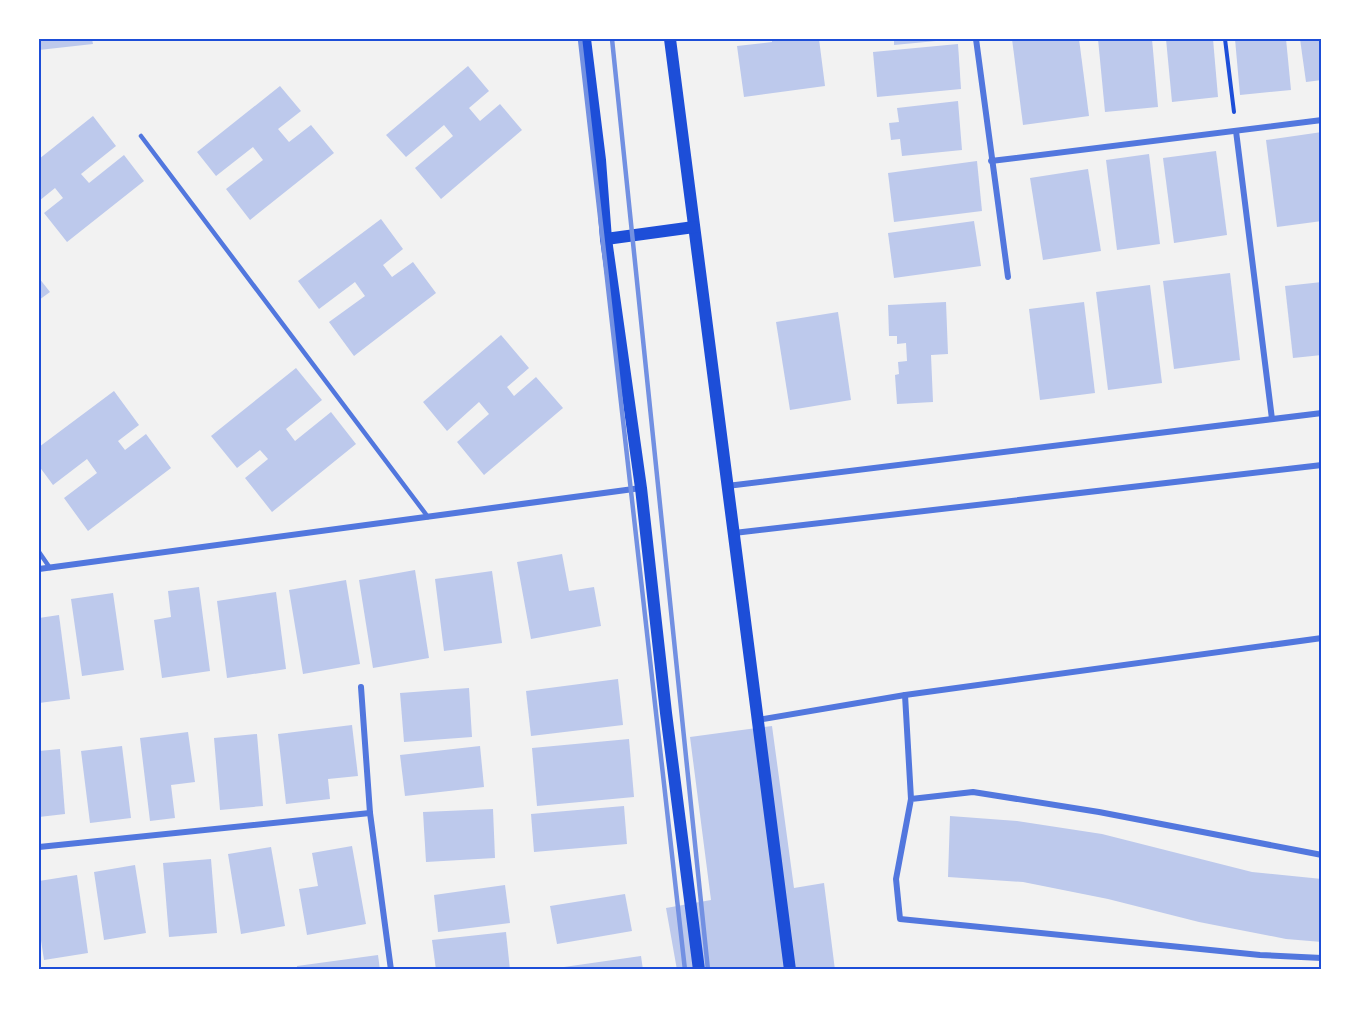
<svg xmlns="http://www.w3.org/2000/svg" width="1361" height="1009" viewBox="0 0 1361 1009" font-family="'Titillium Web',sans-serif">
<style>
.building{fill:#bdc9ec}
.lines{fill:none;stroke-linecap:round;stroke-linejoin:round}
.path{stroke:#1d4ed8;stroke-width:4}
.service{stroke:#5277de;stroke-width:4.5}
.minor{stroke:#5277de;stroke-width:6}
.secondary{stroke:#1d4ed8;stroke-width:12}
.rail{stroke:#7290e2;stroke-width:4.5}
.neatline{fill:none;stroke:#1d4ed8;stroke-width:2}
</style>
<rect width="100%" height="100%" fill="#f2f2f2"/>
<g class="building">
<polygon points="39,39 92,39 93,44 39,50"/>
<polygon points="772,39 819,39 825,86 744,97 737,46 772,42"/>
<polygon points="894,39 935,39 936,41 894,45"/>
<polygon points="1012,39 1079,39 1089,116 1023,125"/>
<polygon points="1098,39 1152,39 1158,107 1105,112"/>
<polygon points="1166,39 1213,39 1218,97 1172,102"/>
<polygon points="1235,39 1286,39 1291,90 1240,95"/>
<polygon points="1300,39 1322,39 1322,80 1306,82"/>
<polygon points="958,44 961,89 877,97 873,52"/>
<polygon points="468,66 489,91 469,108 480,121 500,104 522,130 441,199 415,168 453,136 444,125 406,157 386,135"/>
<polygon points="280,86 301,111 278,129 289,142 311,125 334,153 250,220 226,189 263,160 253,147 216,176 197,152"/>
<polygon points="958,101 962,150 902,156 900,139 891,140 889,123 899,122 897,108"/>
<polygon points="93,116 116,146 81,174 89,183 124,155 144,181 67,242 44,213 63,198 55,188 39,201 39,159"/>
<polygon points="1322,132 1322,221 1277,227 1266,140"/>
<polygon points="1216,151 1227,235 1174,243 1163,158"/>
<polygon points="1149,154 1160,244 1117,250 1106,160"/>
<polygon points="977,161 982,211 894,222 888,173"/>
<polygon points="1088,169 1101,251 1043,260 1030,178"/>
<polygon points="381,219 403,249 383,265 392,277 413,262 436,293 354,356 329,322 365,296 355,282 319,309 298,281"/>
<polygon points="974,221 981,266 894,278 888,233"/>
<polygon points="1230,273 1240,360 1174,369 1163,281"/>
<polygon points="39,278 50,292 39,300"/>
<polygon points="1322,282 1322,355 1293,358 1285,286"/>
<polygon points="1150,285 1162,383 1108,390 1096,292"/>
<polygon points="946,302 948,354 931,355 933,402 897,404 895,375 899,374 898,362 907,361 906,343 897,344 897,336 889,336 888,305"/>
<polygon points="1084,302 1095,393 1040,400 1029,309"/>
<polygon points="838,312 851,400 790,410 776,322"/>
<polygon points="501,335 529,368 507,387 514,396 536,377 563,408 484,475 457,442 489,414 479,402 447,431 423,402"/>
<polygon points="296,368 322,400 286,429 295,441 331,412 356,444 272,512 245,478 268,459 260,450 237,468 211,436"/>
<polygon points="114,391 139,425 118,441 125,450 146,434 171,468 88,531 64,498 97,473 87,459 53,485 39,466 39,447"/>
<polygon points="562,554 569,591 594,587 601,626 531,639 517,562"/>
<polygon points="415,570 429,658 373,668 359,580"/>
<polygon points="492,571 502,643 444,651 435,579"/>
<polygon points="346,580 360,664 303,674 289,590"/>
<polygon points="199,587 210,671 162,678 154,620 171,617 168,591"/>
<polygon points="276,592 286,669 227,678 217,601"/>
<polygon points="113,593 124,670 82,676 71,599"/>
<polygon points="59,615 70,699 39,703 39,618"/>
<polygon points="618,679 623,725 531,736 526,691"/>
<polygon points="469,688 472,737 404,742 400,693"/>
<polygon points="352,725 358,776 328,779 330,799 286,804 278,734"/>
<polygon points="772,726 794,888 824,883 835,970 677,970 666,908 711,900 690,737"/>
<polygon points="188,732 195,782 171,785 175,818 150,821 140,738"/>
<polygon points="257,734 263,806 220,810 214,738"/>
<polygon points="629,739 634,797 537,806 532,748"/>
<polygon points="122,746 131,818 90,823 81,751"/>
<polygon points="480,746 484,787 405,796 400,755"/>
<polygon points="60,749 65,814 39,817 39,751"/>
<polygon points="624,806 627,844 534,852 531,814"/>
<polygon points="493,809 495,858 426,862 423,812"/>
<polygon points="950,816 1017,821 1102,834 1252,872 1322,879 1322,942 1286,939 1199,922 1108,899 1023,882 948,877"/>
<polygon points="352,846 366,924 307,935 299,889 318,886 312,853"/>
<polygon points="271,847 285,926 241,934 228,854"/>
<polygon points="211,859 217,933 169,937 163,863"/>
<polygon points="135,865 146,933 104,940 94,872"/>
<polygon points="77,875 88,953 44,960 39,927 39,881"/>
<polygon points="505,885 510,923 438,932 434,895"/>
<polygon points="625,894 632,931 557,944 550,906"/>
<polygon points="506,932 510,970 436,970 432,940"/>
<polygon points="378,955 380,970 297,970 297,966"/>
<polygon points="641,956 643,970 564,970 564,967"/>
</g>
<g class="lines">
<polyline class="path" points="1225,39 1234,112"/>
<g class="service">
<polyline points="141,136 428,517"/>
<polyline points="39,552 50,568"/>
</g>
<g class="minor">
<polyline points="976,39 1008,277"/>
<polyline points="1236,131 1272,419"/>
<polyline points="991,161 1322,120"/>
<polyline points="727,486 1322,413"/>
<polyline points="734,533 1322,465"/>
<polyline points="39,569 641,488"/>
<polyline points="361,687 370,813 391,970"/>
<polyline points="905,695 911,799"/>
<polyline points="758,720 905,695 1322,638"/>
<polyline points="39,847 370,813"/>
<polyline points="1322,855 1099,812 973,792 911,799 896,879 900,919 1260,955 1322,958"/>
</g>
<g class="secondary">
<polyline points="585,39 600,160 606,239 641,488 666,713 699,970"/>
<polyline points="670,39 790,970"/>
<polyline points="606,239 694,227"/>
</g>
<g class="rail">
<polyline points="580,39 685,970"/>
<polyline points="612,39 708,970"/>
</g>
</g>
<rect width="1361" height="1009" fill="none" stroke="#ffffff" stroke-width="81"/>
<rect x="40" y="40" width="1280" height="928" class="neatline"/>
</svg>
